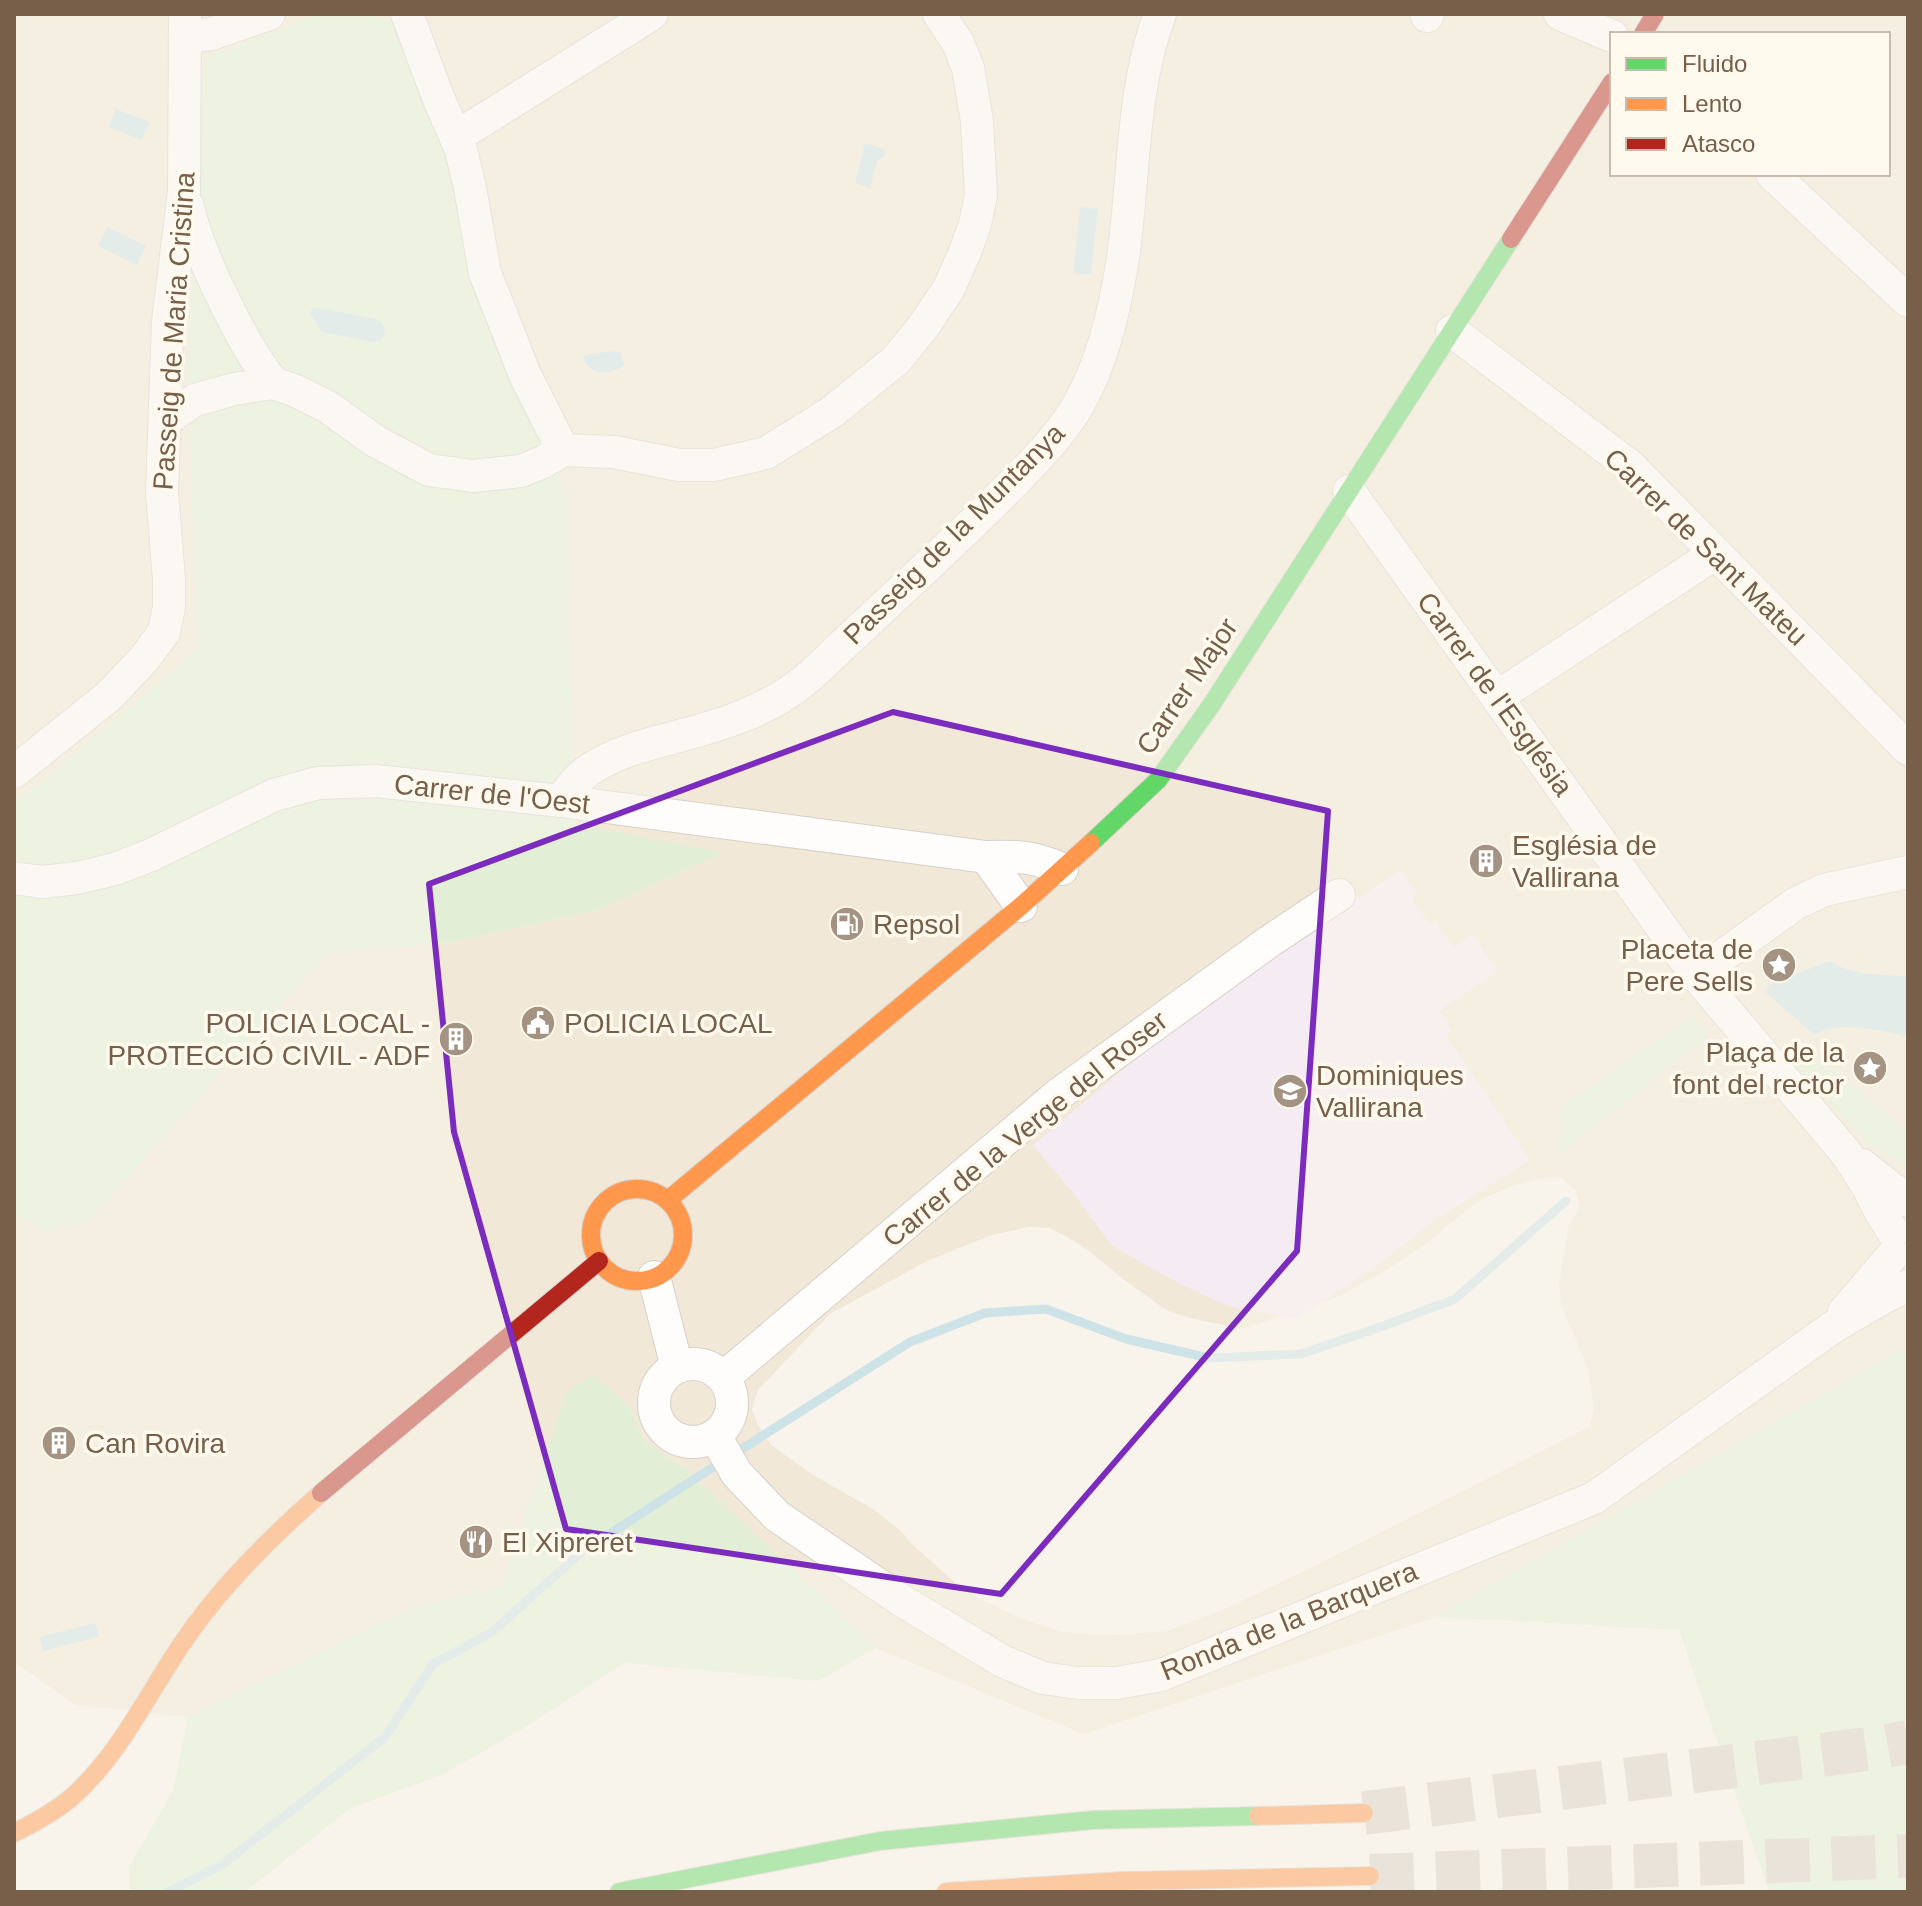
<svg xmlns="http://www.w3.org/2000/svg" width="1922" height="1906" viewBox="0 0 1922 1906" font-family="Arial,sans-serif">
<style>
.residential{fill:#f1e8d8;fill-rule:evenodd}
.education{fill:#f5ebf3}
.green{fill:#e2efd6}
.water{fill:#cde3e8}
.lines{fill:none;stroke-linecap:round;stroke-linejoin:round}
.stream{stroke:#cde3e8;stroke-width:9}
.highway-tunnel{stroke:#d8cfc3;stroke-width:44;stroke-dasharray:44 22;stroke-linecap:butt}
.street-casing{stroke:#d7d1c9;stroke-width:34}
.fast-casing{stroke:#d8d1c9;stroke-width:20}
.slow-casing{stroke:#d8d1c9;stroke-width:20}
.jam-casing{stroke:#d8d1c9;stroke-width:20}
.street{stroke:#fefdfc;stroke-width:32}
.fast{stroke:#63d668;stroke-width:18}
.slow{stroke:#ff974d;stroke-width:18}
.jam{stroke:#b3261e;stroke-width:18}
.marked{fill:none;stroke:#7b2cbf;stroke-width:6;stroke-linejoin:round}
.labels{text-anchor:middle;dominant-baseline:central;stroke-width:7;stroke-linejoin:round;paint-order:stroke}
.street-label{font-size:28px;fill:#775f4a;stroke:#fffaed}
.poi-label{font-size:28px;fill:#775f4a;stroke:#fffaed;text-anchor:start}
</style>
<rect width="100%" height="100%" fill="#f8f4eb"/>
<g class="residential">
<polygon points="14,14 323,14 204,58 187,343 197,651 14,805"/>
<path d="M 366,14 L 1908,14 L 1908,1346 L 1436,1617 L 1083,1734 L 876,1648 L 684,1467 L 646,1444 L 630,1408 L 566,1392 L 503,1587 L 417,1606 L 188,1717 L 76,1705 L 14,1662 L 14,1213 L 45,1231 L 87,1223 L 329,952 L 447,943 L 598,910 L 721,854 L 576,824 L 566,494 L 474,265 L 403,26 ZM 1612,34 L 1888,34 L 1888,174 L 1612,174 ZM 1559,1177 L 1575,1189 L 1580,1208 L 1569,1224 L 1559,1285 L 1561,1305 L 1588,1368 L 1594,1409 L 1589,1427 L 1311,1568 L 1227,1608 L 1167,1631 L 1116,1635 L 1062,1632 L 1019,1618 L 971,1594 L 950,1578 L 914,1546 L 902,1532 L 873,1509 L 813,1475 L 771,1445 L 758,1425 L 752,1409 L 758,1390 L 830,1314 L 927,1261 L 989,1236 L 1028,1227 L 1049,1228 L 1069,1238 L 1089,1251 L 1126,1281 L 1166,1310 L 1190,1318 L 1242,1329 L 1340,1296 L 1361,1283 L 1381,1274 L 1423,1246 L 1478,1201 L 1515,1185 L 1539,1179 Z"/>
</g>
<polygon class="education" points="1401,870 1417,894 1412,898 1430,925 1436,922 1453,947 1472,934 1498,972 1439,1011 1452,1031 1446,1036 1530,1160 1436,1219 1374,1268 1296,1319 1228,1306 1182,1285 1112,1246 1074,1194 1033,1145 1173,1028 1298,938"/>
<g class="green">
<polygon points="323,14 366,14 403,26 455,134 474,265 566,494 576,824 723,853 598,910 447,943 329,952 87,1223 45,1231 14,1213 14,805 197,651 187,343 204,58"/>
<polygon points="1693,1016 1709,1035 1558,1156 1563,1106"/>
<polygon points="1805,1043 1908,1133 1908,1167 1868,1143 1788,1057"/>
<polygon points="1908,1346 1908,1892 1769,1892 1679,1630 1436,1617"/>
<polygon points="594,1375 630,1408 646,1444 684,1467 876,1648 818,1681 624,1663 524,1728 442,1775 351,1808 245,1892 130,1892 129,1867 173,1791 188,1717 417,1606 502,1587 566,1392"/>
</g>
<g class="water">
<polygon points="116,109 150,122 142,140 108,127"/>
<polygon points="865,143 882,148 886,154 882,159 878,159 870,188 855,183"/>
<polygon points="1080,207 1098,209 1091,275 1073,273"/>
<polygon points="107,227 146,246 137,265 98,246"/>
<path d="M 313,307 L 376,319 C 383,322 386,327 385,334 L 380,340 L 373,342 L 322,332 L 310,313 Z"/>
<path d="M 610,351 L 621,353 L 624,365 C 610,376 588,376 583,357 C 589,352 601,354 610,351 Z"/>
<path d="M 1830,961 C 1853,976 1881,975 1908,976 L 1908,1037 C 1882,1030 1838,1020 1814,1035 L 1764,991 L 1771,983 Z"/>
<polygon points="95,1623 99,1635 98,1637 43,1651 39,1637"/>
</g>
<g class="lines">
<g class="stream">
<polyline points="734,1454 910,1342 985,1313 1046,1309 1126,1339 1209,1358 1301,1354 1386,1325 1455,1299 1566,1201"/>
<polyline points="168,1892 223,1864 385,1737 433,1664 492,1632 583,1551 721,1462"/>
</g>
<g class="highway-tunnel">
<polyline points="1364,1813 1876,1748 1908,1742"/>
<polyline points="1370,1876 1908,1856"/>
</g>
<g class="street-casing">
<g id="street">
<polyline points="407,14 438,97 461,150 470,188 485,273 525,375 563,450"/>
<polyline points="1560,14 1612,36"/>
<polyline points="1427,16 1428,14"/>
<polyline points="186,37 211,34 269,14"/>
<polyline points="456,137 652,14"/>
<polyline points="1772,174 1908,301"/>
<path d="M 188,207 C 194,234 205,259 216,284 C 233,319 249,352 273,383"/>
<polyline points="1452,331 1630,466 1908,749"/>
<polyline points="166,419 195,400 234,389 273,383 296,391 328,407 375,441 429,470 473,476 521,471 543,462 563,450 614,452 679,465 714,465 766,453 832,412 896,360 923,327 949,288 965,252 975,224 981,195 977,121 968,68 958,43 939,14"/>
<polyline points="1349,491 1696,975 1846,1153 1868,1187 1880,1211 1893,1232"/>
<polyline points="1497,697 1716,553"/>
<polyline points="14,772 109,696 144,659 164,632 169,607 169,580 162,492 168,322 184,192 185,14"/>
<path d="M 561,801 C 569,790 577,778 589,770 C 615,752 649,744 679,736 C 721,725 766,711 800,684 C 816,672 830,657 845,643 C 870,620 895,596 920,573 C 952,543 984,513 1015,481 C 1038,458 1060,435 1077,407 C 1102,364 1114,313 1122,264 C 1135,181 1130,94 1160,14"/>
<polyline points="986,857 1021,906"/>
<path d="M 14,878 L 42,882 L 77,878 L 115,869 L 151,855 L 274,795 L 318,783 L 376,781 L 561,801 L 986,857 C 1018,856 1033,856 1062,869"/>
<polyline points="1696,975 1795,904 1824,890 1908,872"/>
<polyline points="1862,1165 1908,1201"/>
<polyline points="654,1277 677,1367"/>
<polyline points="1844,1312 1893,1255"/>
<circle cx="693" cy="1403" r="39"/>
<polyline points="723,1378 1059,1094 1270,941 1339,895"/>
<polyline points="715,1436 737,1474 777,1516 904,1602 1002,1661 1043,1678 1078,1683 1117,1683 1161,1675 1594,1498 1833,1327 1888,1295 1908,1286"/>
</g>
</g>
<g class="fast-casing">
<g id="fast">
<polyline points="1091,843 1158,780 1212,704 1511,239"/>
<polyline points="619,1892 880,1841 1093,1820 1258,1816"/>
</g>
</g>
<g class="slow-casing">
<g id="slow">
<circle cx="637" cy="1235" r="46"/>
<polyline points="668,1200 1021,906 1091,843"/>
<polyline points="1258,1816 1364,1813"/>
<path d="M 14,1833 C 34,1823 54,1812 71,1798 C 122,1753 149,1690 188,1635 C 225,1582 272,1536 321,1493"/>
<polyline points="946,1892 1122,1881 1370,1876"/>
</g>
</g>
<g class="jam-casing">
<g id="jam">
<polyline points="1643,34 1655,14"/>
<polyline points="1511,239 1612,82"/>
<polyline points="321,1493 599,1261"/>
</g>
</g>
<use href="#street" class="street"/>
<use href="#fast" class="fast"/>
<use href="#slow" class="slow"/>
<use href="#jam" class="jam"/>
</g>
<path d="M0 0H1922V1906H0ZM 893,712 L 1328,811 L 1297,1251 L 1001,1594 L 566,1529 L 454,1132 L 429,884 Z" fill="#f8f4eb" fill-opacity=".55" fill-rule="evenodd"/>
<path class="marked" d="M 893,712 L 1328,811 L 1297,1251 L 1001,1594 L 566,1529 L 454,1132 L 429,884 Z"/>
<defs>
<g id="building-disc" transform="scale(1.8)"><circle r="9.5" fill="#a49382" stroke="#fffaed"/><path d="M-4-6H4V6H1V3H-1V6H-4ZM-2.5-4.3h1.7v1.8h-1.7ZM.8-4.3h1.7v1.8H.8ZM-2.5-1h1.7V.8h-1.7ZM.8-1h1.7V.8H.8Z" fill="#fff"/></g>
<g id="fuel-disc" transform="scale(1.8)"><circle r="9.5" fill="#a49382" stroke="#fffaed"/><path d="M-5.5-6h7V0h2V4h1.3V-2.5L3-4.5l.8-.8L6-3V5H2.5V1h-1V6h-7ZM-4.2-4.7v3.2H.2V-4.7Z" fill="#fff"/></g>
<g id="sight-disc" transform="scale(1.8)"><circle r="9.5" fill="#a49382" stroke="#fffaed"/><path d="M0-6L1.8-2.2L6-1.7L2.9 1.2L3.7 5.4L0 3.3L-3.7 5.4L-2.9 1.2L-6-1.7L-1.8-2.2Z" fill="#fff"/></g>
<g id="civic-disc" transform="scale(1.8)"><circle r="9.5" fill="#a49382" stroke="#fffaed"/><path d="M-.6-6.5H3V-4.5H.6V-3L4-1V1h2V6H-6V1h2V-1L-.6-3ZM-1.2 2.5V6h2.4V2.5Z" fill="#fff"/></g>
<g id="school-disc" transform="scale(1.8)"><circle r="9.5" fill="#a49382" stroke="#fffaed"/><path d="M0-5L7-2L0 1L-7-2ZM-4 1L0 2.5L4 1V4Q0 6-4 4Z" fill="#fff"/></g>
<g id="restaurant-disc" transform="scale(1.8)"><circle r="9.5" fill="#a49382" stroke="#fffaed"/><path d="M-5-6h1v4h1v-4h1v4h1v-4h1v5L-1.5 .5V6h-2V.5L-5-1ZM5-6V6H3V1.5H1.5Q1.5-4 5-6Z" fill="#fff"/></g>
</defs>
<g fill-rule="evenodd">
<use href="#building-disc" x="1486" y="861"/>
<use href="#fuel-disc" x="847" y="924"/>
<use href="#sight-disc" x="1779" y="965"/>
<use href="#civic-disc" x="538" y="1023"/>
<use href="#building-disc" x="456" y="1039"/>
<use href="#sight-disc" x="1870" y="1068"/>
<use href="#school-disc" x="1290" y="1091"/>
<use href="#building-disc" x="59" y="1443"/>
<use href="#restaurant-disc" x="476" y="1542"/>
</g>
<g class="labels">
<g class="street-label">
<text transform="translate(174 331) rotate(-86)">Passeig de Maria Cristina</text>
<text transform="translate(954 534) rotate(-45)">Passeig de la Muntanya</text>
<text transform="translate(1706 547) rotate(44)">Carrer de Sant Mateu</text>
<text transform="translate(1187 686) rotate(-56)">Carrer Major</text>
<text transform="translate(1495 694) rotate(54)">Carrer de l'Església</text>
<text transform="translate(492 794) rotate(6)">Carrer de l'Oest</text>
<text transform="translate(1025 1129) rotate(-39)">Carrer de la Verge del Roser</text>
<text transform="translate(1289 1621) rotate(-22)">Ronda de la Barquera</text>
</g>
<g class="poi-label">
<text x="1512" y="845">Església de<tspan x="1512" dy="32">Vallirana</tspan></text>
<text x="873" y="924">Repsol</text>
<text x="1753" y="949" text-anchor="end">Placeta de<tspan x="1753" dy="32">Pere Sells</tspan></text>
<text x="430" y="1023" text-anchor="end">POLICIA LOCAL -<tspan x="430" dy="32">PROTECCIÓ CIVIL - ADF</tspan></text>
<text x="564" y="1023">POLICIA LOCAL</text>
<text x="1844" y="1052" text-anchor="end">Plaça de la<tspan x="1844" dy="32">font del rector</tspan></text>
<text x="1316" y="1075">Dominiques<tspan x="1316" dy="32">Vallirana</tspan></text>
<text x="85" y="1443">Can Rovira</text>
<text x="502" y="1542">El Xipreret</text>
</g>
</g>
<rect width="1922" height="1906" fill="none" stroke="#775f4a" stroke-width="32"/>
<rect x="1610" y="32" width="280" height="144" fill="#fffaed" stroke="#c9bcac" stroke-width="2"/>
<rect x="1626" y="58" width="40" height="12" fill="#63d668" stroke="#c9bcac" stroke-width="2"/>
<text x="1682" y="72" font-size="24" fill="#775f4a">Fluido</text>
<rect x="1626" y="98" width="40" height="12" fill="#ff974d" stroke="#c9bcac" stroke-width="2"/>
<text x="1682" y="112" font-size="24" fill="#775f4a">Lento</text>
<rect x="1626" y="138" width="40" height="12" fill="#b3261e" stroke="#c9bcac" stroke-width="2"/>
<text x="1682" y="152" font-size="24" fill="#775f4a">Atasco</text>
</svg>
